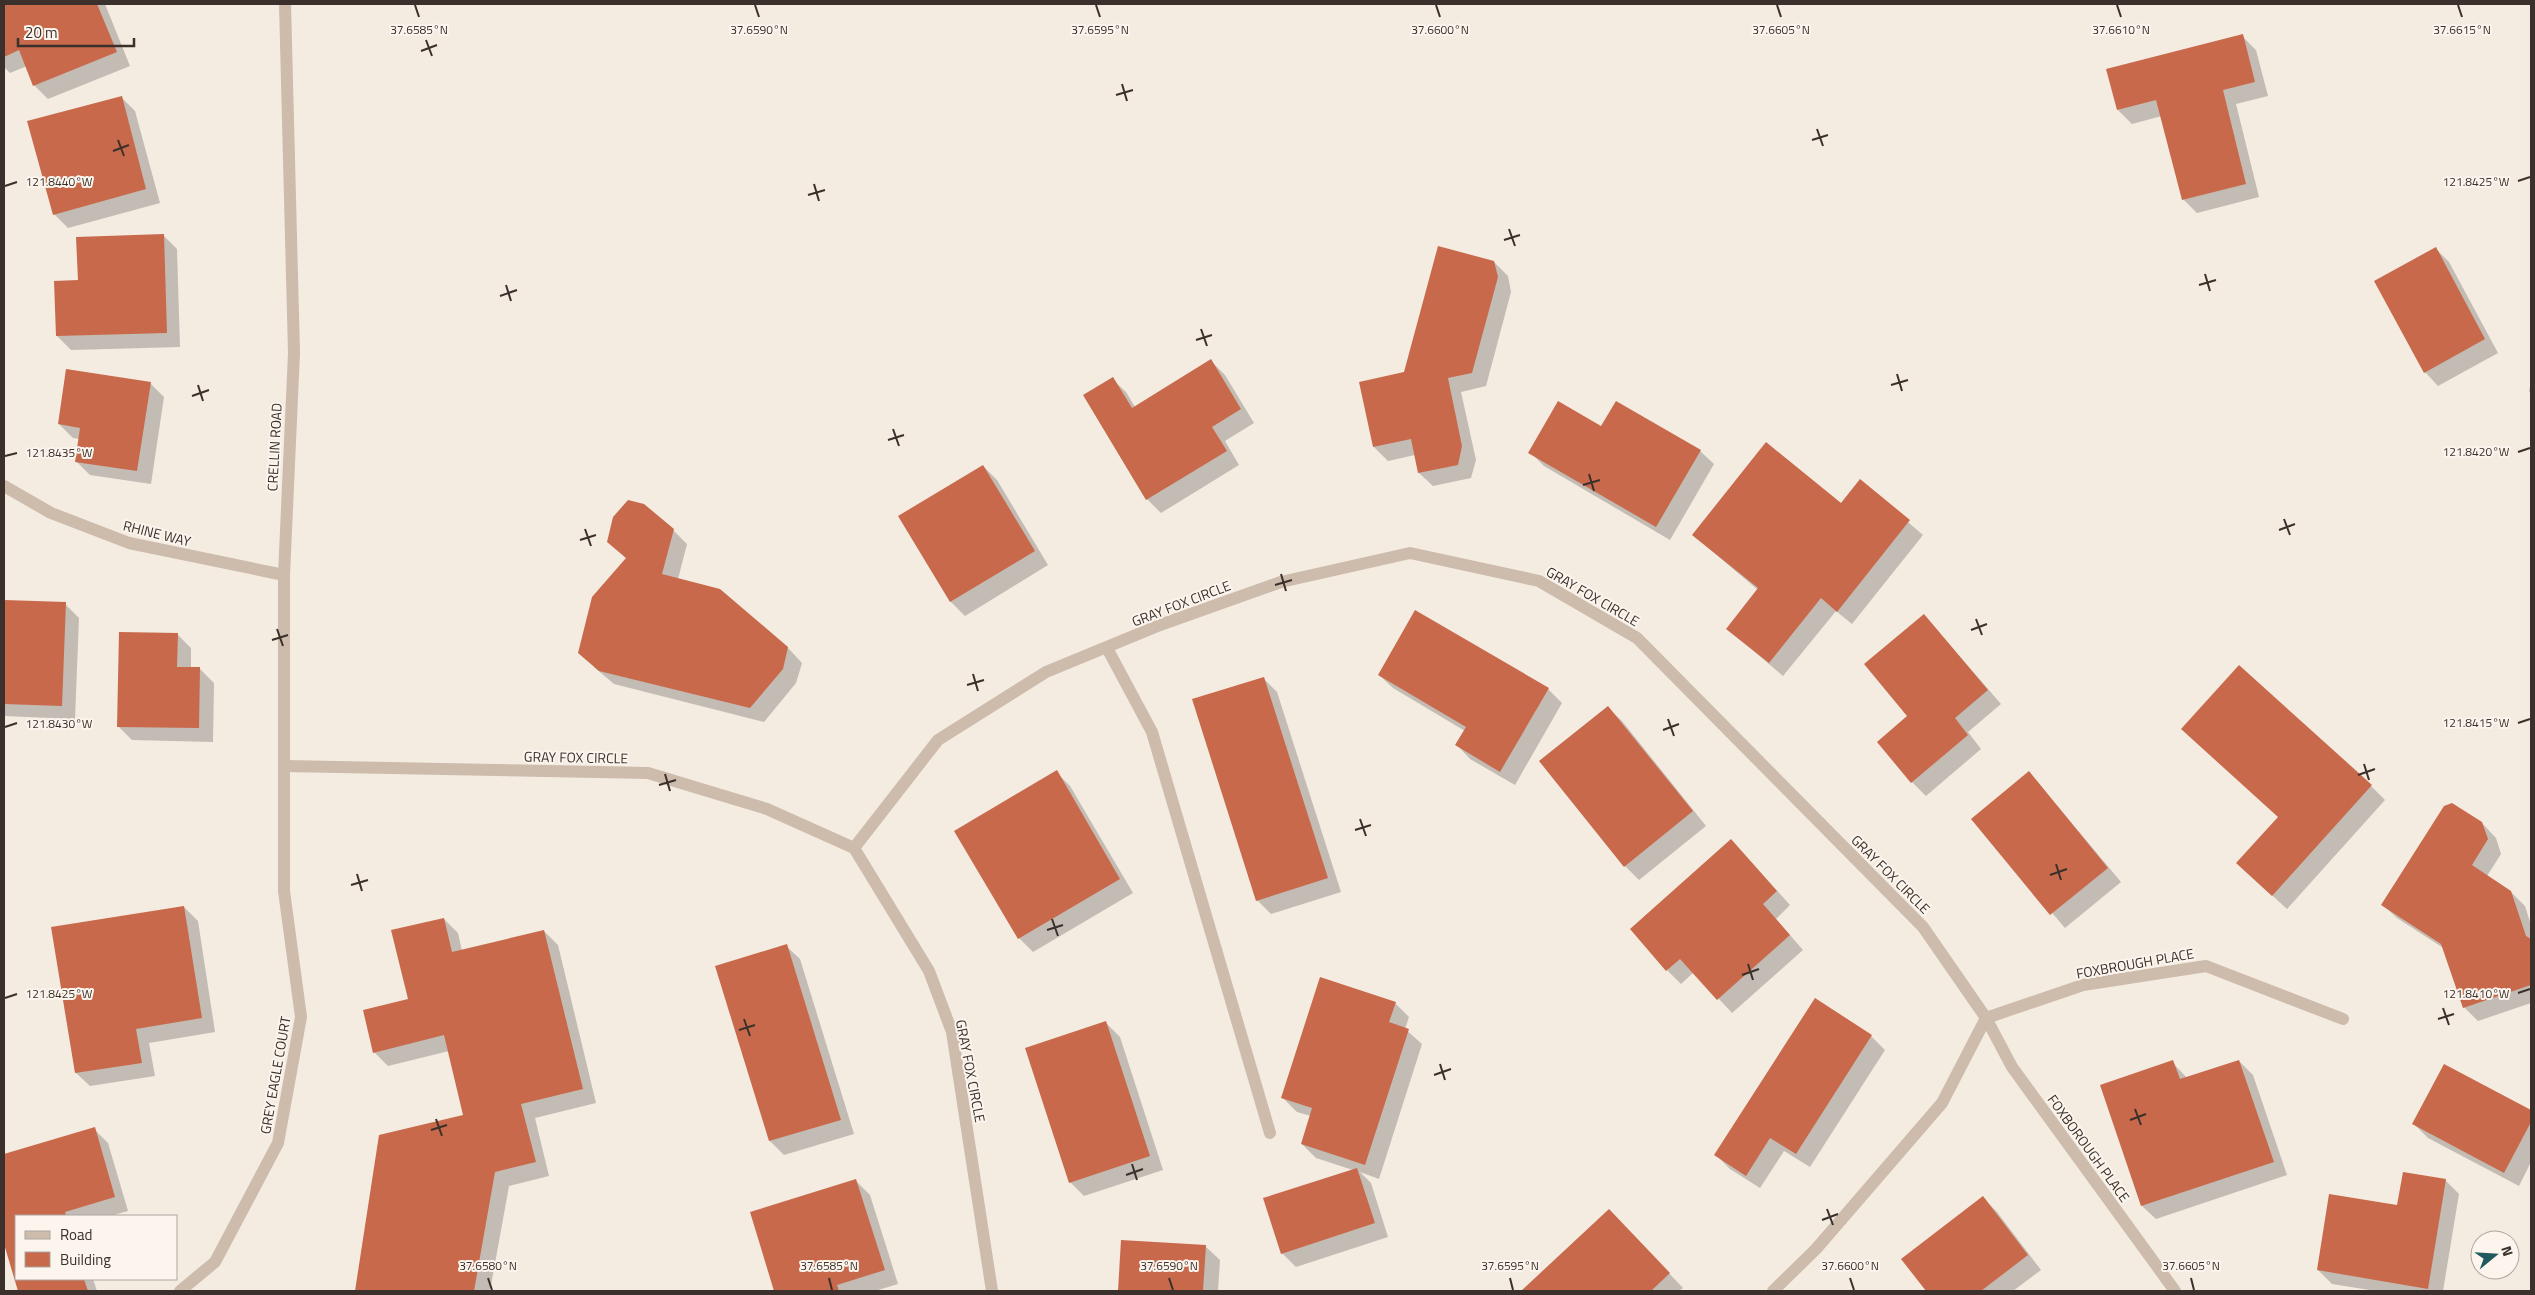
<svg xmlns="http://www.w3.org/2000/svg" width="2535" height="1295" viewBox="0 0 2535 1295" font-family="'Titillium Web',sans-serif">
<style>
.shadow{fill:#0003}
.building{fill:#c8694b}
.lines{fill:none;stroke-linecap:round;stroke-linejoin:round}
.lane{stroke:#cdbbac;stroke-width:12}
.street{stroke:#cdbbac;stroke-width:12}
.ticks{fill:none;stroke:#3b302b;stroke-width:2}
.labels{text-anchor:middle;dominant-baseline:central;stroke-width:4;stroke-linejoin:round;paint-order:stroke}
.street-label{font-size:14px;fill:#3b302b;stroke:#fbf5ee}
.ticks-label{font-size:12px;text-anchor:middle;fill:#3b302b;stroke:#fbf5ee;stroke-width:4;stroke-linejoin:round;paint-order:stroke}
</style>
<rect width="100%" height="100%" fill="#f4ebe1"/>
<g class="shadow">
<polygon points="4,4 105,4 130,66 48,99 34,85 27,66 10,73 4,67"/>
<polygon points="2242,36 2256,50 2268,96 2236,104 2259,197 2197,213 2183,199 2162,116 2132,124 2118,110"/>
<polygon points="121,97 135,111 160,203 68,228 54,214"/>
<polygon points="163,235 177,249 180,347 71,350 57,336 79,281"/>
<polygon points="2436,249 2449,262 2498,353 2438,386 2425,372"/>
<polygon points="1494,262 1508,276 1511,292 1486,386 1461,392 1476,460 1471,478 1433,486 1419,473 1415,455 1388,461 1374,447 1405,373"/>
<polygon points="1211,361 1225,375 1254,423 1225,441 1239,465 1161,513 1147,499 1112,379 1126,392 1135,407"/>
<polygon points="150,383 164,397 151,484 90,475 76,461 80,439 73,438 59,424"/>
<polygon points="2531,383 2531,395 2529,391"/>
<polygon points="1602,428 1700,451 1714,464 1670,540 1544,466 1530,452"/>
<polygon points="983,466 997,480 1048,565 965,616 951,602 900,516"/>
<polygon points="1860,481 1923,535 1852,624 1836,611 1783,676 1728,629 1758,590 1693,535 1841,505"/>
<polygon points="673,530 687,544 678,579 788,648 802,663 796,683 764,722 614,684 594,667 627,559 608,541"/>
<polygon points="4,601 65,604 79,618 75,719 4,716"/>
<polygon points="1924,615 2001,704 1968,732 1981,749 1926,796 1912,782 1909,716"/>
<polygon points="177,634 191,648 191,668 200,669 214,683 213,742 132,740 118,726"/>
<polygon points="1379,675 1548,689 1562,703 1515,785 1470,759 1457,745 1465,731 1393,688"/>
<polygon points="1263,678 1277,692 1341,892 1271,914 1257,900"/>
<polygon points="1608,708 1622,721 1706,826 1639,880 1625,866"/>
<polygon points="1056,772 1070,786 1133,893 1033,952 1019,938"/>
<polygon points="2029,772 2121,882 2065,928 1972,819"/>
<polygon points="2371,786 2385,800 2287,909 2237,863"/>
<polygon points="2482,823 2496,838 2501,854 2487,876 2511,892 2525,906 2531,925 2531,1003 2478,1021 2464,1007 2445,949 2397,918 2383,905"/>
<polygon points="1744,854 1790,905 1776,919 1803,950 1732,1013 1694,972 1681,984 1667,970"/>
<polygon points="184,907 198,921 215,1032 149,1043 155,1076 90,1086 76,1073"/>
<polygon points="444,919 458,933 462,951 544,931 558,945 596,1103 535,1118 549,1176 509,1186 490,1291 357,1291 380,1136 465,1116 449,1051 388,1066 374,1052 409,1000"/>
<polygon points="786,946 800,959 854,1134 784,1155 770,1141 717,967"/>
<polygon points="1395,1003 1409,1017 1405,1029 1422,1044 1379,1179 1360,1172 1371,1183 1388,1237 1296,1267 1282,1253 1353,1170 1316,1158 1302,1144 1311,1116 1297,1112 1283,1098"/>
<polygon points="1106,1023 1120,1037 1163,1170 1084,1196 1070,1182"/>
<polygon points="1871,1036 1885,1050 1810,1167 1784,1151 1760,1188 1730,1169 1716,1155"/>
<polygon points="2239,1061 2253,1075 2287,1175 2156,1219 2142,1206 2172,1062 2187,1078"/>
<polygon points="2444,1065 2531,1111 2531,1162 2519,1186 2428,1138 2414,1124"/>
<polygon points="94,1129 108,1143 128,1211 110,1216 16,1216 16,1279 93,1279 97,1291 19,1291 4,1239 4,1155"/>
<polygon points="2445,1180 2459,1194 2443,1291 2376,1291 2332,1284 2318,1270 2398,1207"/>
<polygon points="856,1181 870,1195 898,1284 875,1291 776,1291 752,1213"/>
<polygon points="1983,1198 1997,1212 2041,1270 2013,1291 1927,1291 1903,1260"/>
<polygon points="1609,1210 1683,1288 1679,1291 1523,1291"/>
<polygon points="1122,1241 1206,1247 1220,1260 1218,1291 1120,1291"/>
</g>
<g class="building">
<polygon points="4,4 97,4 117,52 33,86 19,50 4,57"/>
<polygon points="2243,34 2255,82 2223,90 2246,184 2182,200 2156,100 2117,110 2106,69"/>
<polygon points="122,96 146,189 53,215 27,121"/>
<polygon points="164,234 167,333 56,336 54,281 78,280 76,237"/>
<polygon points="1438,246 1494,261 1498,277 1472,373 1448,378 1462,446 1458,465 1418,473 1411,439 1373,447 1359,382 1404,372"/>
<polygon points="2436,247 2485,339 2424,373 2374,281"/>
<polygon points="1211,359 1241,409 1212,427 1227,451 1146,500 1083,395 1113,377 1132,408"/>
<polygon points="66,369 151,382 137,471 75,462 80,428 58,424"/>
<polygon points="1558,401 1601,426 1616,401 1701,450 1656,527 1528,453"/>
<polygon points="1766,442 1841,503 1860,479 1910,520 1837,612 1821,598 1769,663 1726,629 1758,588 1692,535"/>
<polygon points="983,465 1035,551 950,602 898,516"/>
<polygon points="628,500 644,504 674,529 662,574 720,589 788,647 783,669 750,708 599,671 578,653 592,597 626,558 607,542 613,517"/>
<polygon points="4,600 66,602 62,706 4,704"/>
<polygon points="1415,610 1549,688 1500,772 1455,745 1466,727 1378,675"/>
<polygon points="1924,614 1988,690 1955,718 1968,735 1911,783 1877,742 1907,716 1864,664"/>
<polygon points="119,632 178,633 177,667 200,667 199,728 117,727"/>
<polygon points="2239,665 2372,785 2272,896 2236,863 2278,817 2181,729"/>
<polygon points="1264,677 1328,878 1256,901 1192,699"/>
<polygon points="1608,706 1693,811 1624,867 1539,761"/>
<polygon points="1057,770 1120,879 1018,939 954,831"/>
<polygon points="2029,771 2108,868 2050,915 1971,819"/>
<polygon points="2452,803 2482,822 2488,839 2472,865 2511,891 2526,936 2531,939 2531,985 2463,1008 2441,944 2381,905 2444,806"/>
<polygon points="1731,839 1777,891 1763,904 1790,935 1717,1000 1680,959 1666,971 1630,929"/>
<polygon points="184,906 202,1018 136,1029 142,1063 75,1073 51,927"/>
<polygon points="444,918 452,952 544,930 583,1089 521,1104 536,1162 495,1172 474,1291 355,1291 379,1135 463,1115 444,1035 373,1053 363,1010 408,999 391,930"/>
<polygon points="787,944 841,1120 769,1141 715,966"/>
<polygon points="1320,977 1396,1002 1389,1022 1409,1029 1365,1165 1301,1144 1312,1108 1281,1098"/>
<polygon points="1815,998 1872,1035 1796,1154 1770,1138 1746,1176 1714,1155"/>
<polygon points="1106,1021 1150,1156 1069,1183 1025,1048"/>
<polygon points="2173,1060 2180,1079 2239,1060 2274,1162 2141,1206 2100,1085"/>
<polygon points="2444,1064 2531,1110 2531,1122 2504,1173 2412,1124"/>
<polygon points="95,1127 115,1197 65,1212 66,1216 16,1216 16,1279 84,1279 88,1291 18,1291 4,1244 4,1154"/>
<polygon points="1357,1168 1375,1223 1281,1254 1263,1198"/>
<polygon points="2403,1172 2446,1179 2428,1289 2317,1270 2329,1194 2397,1205"/>
<polygon points="856,1179 885,1270 837,1285 839,1291 774,1291 750,1212"/>
<polygon points="1983,1196 2028,1255 1981,1291 1926,1291 1901,1259"/>
<polygon points="1609,1209 1670,1273 1651,1291 1521,1291"/>
<polygon points="1121,1240 1206,1245 1203,1291 1118,1291"/>
</g>
<g class="lines">
<polyline class="lane" points="1107,648 1152,732 1270,1133"/>
<g class="street">
<polyline points="4,486 51,513 129,543 284,575"/>
<polyline points="285,766 648,773 767,809 854,848 929,971 952,1032 992,1291"/>
<polyline points="854,848 938,740 1046,672 1160,625 1281,582 1410,553 1539,581 1637,638 1923,927 1986,1018 1942,1103 1816,1249 1773,1291"/>
<polyline points="180,1291 215,1262 278,1143 301,1017 284,891 284,575 294,353 285,4"/>
<polyline points="2175,1291 2012,1067 1986,1018 2083,985 2206,966 2343,1019"/>
</g>
</g>
<path class="ticks" d="M 415,5 L 419,17M 755,5 L 759,17M 1096,5 L 1100,17M 1436,5 L 1440,17M 1777,5 L 1781,17M 2117,5 L 2121,17M 2458,5 L 2462,17M 426,40 L 432,56M 421,51 L 437,45M 1122,84 L 1127,101M 1116,95 L 1133,90M 1817,129 L 1823,146M 118,140 L 124,156M 1812,140 L 1828,135M 113,151 L 129,145M 2518,181 L 2530,177M 814,184 L 819,201M 5,186 L 17,182M 808,195 L 825,190M 1509,229 L 1515,246M 1504,240 L 1520,235M 2205,274 L 2210,291M 506,285 L 511,301M 2199,285 L 2216,280M 500,296 L 517,290M 1201,329 L 1207,346M 1196,340 L 1212,335M 1897,374 L 1902,391M 198,385 L 203,401M 1891,385 L 1908,380M 192,396 L 209,390M 893,429 L 899,446M 888,440 L 904,435M 2518,452 L 2530,448M 5,456 L 17,453M 1589,474 L 1594,491M 1583,485 L 1600,480M 2284,519 L 2290,535M 585,529 L 591,546M 2279,530 L 2295,524M 580,540 L 596,535M 1281,574 L 1286,591M 1275,585 L 1292,580M 1976,619 L 1982,635M 277,629 L 283,646M 1971,630 L 1987,624M 272,640 L 288,635M 973,674 L 978,691M 967,685 L 984,680M 1668,719 L 1674,736M 2518,723 L 2530,719M 5,727 L 17,723M 1663,730 L 1679,724M 2364,764 L 2369,780M 665,774 L 670,791M 2358,775 L 2375,769M 659,785 L 676,780M 1360,819 L 1366,836M 1355,830 L 1371,825M 2056,864 L 2061,880M 357,874 L 362,891M 2050,875 L 2067,869M 351,885 L 368,880M 1052,919 L 1058,936M 1047,930 L 1063,925M 1748,964 L 1753,980M 1742,975 L 1759,969M 2518,993 L 2530,989M 5,998 L 17,994M 2443,1008 L 2449,1025M 744,1019 L 750,1036M 2438,1019 L 2454,1014M 739,1030 L 755,1025M 1440,1064 L 1445,1080M 1434,1075 L 1451,1069M 2135,1109 L 2141,1125M 436,1119 L 442,1136M 2130,1120 L 2146,1114M 431,1130 L 447,1125M 1132,1164 L 1137,1180M 1126,1175 L 1143,1169M 1827,1209 L 1833,1225M 1822,1220 L 1838,1214M 488,1278 L 492,1290M 829,1278 L 832,1290M 1169,1278 L 1173,1290M 1510,1278 L 1513,1290M 1850,1278 L 1854,1290M 2191,1278 L 2194,1290"/>
<g class="labels">
<g class="street-label">
<text transform="translate(274 447) rotate(-87)">CRELLIN ROAD</text>
<text transform="translate(157 533) rotate(14)">RHINE WAY</text>
<text transform="translate(1593 596) rotate(30)">GRAY FOX CIRCLE</text>
<text transform="translate(1181 603) rotate(-21)">GRAY FOX CIRCLE</text>
<text transform="translate(576 757) rotate(1)">GRAY FOX CIRCLE</text>
<text transform="translate(1891 874) rotate(45)">GRAY FOX CIRCLE</text>
<text transform="translate(2135 963) rotate(-10)">FOXBROUGH PLACE</text>
<text transform="translate(971 1071) rotate(79)">GRAY FOX CIRCLE</text>
<text transform="translate(275 1075) rotate(-80)">GREY EAGLE COURT</text>
<text transform="translate(2089 1148) rotate(54)">FOXBOROUGH PLACE</text>
</g>
</g>
<g class="ticks-label">
<text x="419" y="34">37.6585°N</text>
<text x="759" y="34">37.6590°N</text>
<text x="1100" y="34">37.6595°N</text>
<text x="1440" y="34">37.6600°N</text>
<text x="1781" y="34">37.6605°N</text>
<text x="2121" y="34">37.6610°N</text>
<text x="2462" y="34">37.6615°N</text>
<text x="2476" y="186">121.8425°W</text>
<text x="59" y="186">121.8440°W</text>
<text x="2476" y="456">121.8420°W</text>
<text x="59" y="457">121.8435°W</text>
<text x="2476" y="727">121.8415°W</text>
<text x="59" y="728">121.8430°W</text>
<text x="2476" y="998">121.8410°W</text>
<text x="59" y="998">121.8425°W</text>
<text x="488" y="1270">37.6580°N</text>
<text x="829" y="1270">37.6585°N</text>
<text x="1169" y="1270">37.6590°N</text>
<text x="1510" y="1270">37.6595°N</text>
<text x="1850" y="1270">37.6600°N</text>
<text x="2191" y="1270">37.6605°N</text>
</g>
<rect width="2535" height="1295" fill="none" stroke="#3b302b" stroke-width="10"/>
<rect x="15" y="1215" width="162" height="65" fill="#fbf5ee" stroke="#aea6a0"/>
<rect x="25" y="1231" width="25" height="8" fill="#cdbbac" stroke="#aea6a0"/>
<text x="60" y="1240" font-size="15" fill="#3b302b">Road</text>
<rect x="25" y="1252" width="25" height="15" fill="#c8694b" stroke="#aea6a0"/>
<text x="60" y="1265" font-size="15" fill="#3b302b">Building</text>
<g transform="translate(2495 1255) rotate(72)"><circle r="24" fill="#fbf5ee" stroke="#aea6a0"/>
<path d="M0-4L9 19L0 12L-9 19Z" fill="#1f5a5e"/>
<text y="-8" font-size="14" font-weight="bold" text-anchor="middle" fill="#3b302b">N</text>
</g>
<path d="M18 38v8h116v-8" fill="none" stroke="#3b302b" stroke-width="2.5"/>
<text x="25" y="38" font-size="15" fill="#3b302b" stroke="#fbf5ee" stroke-width="4" paint-order="stroke">20 m</text>
</svg>
